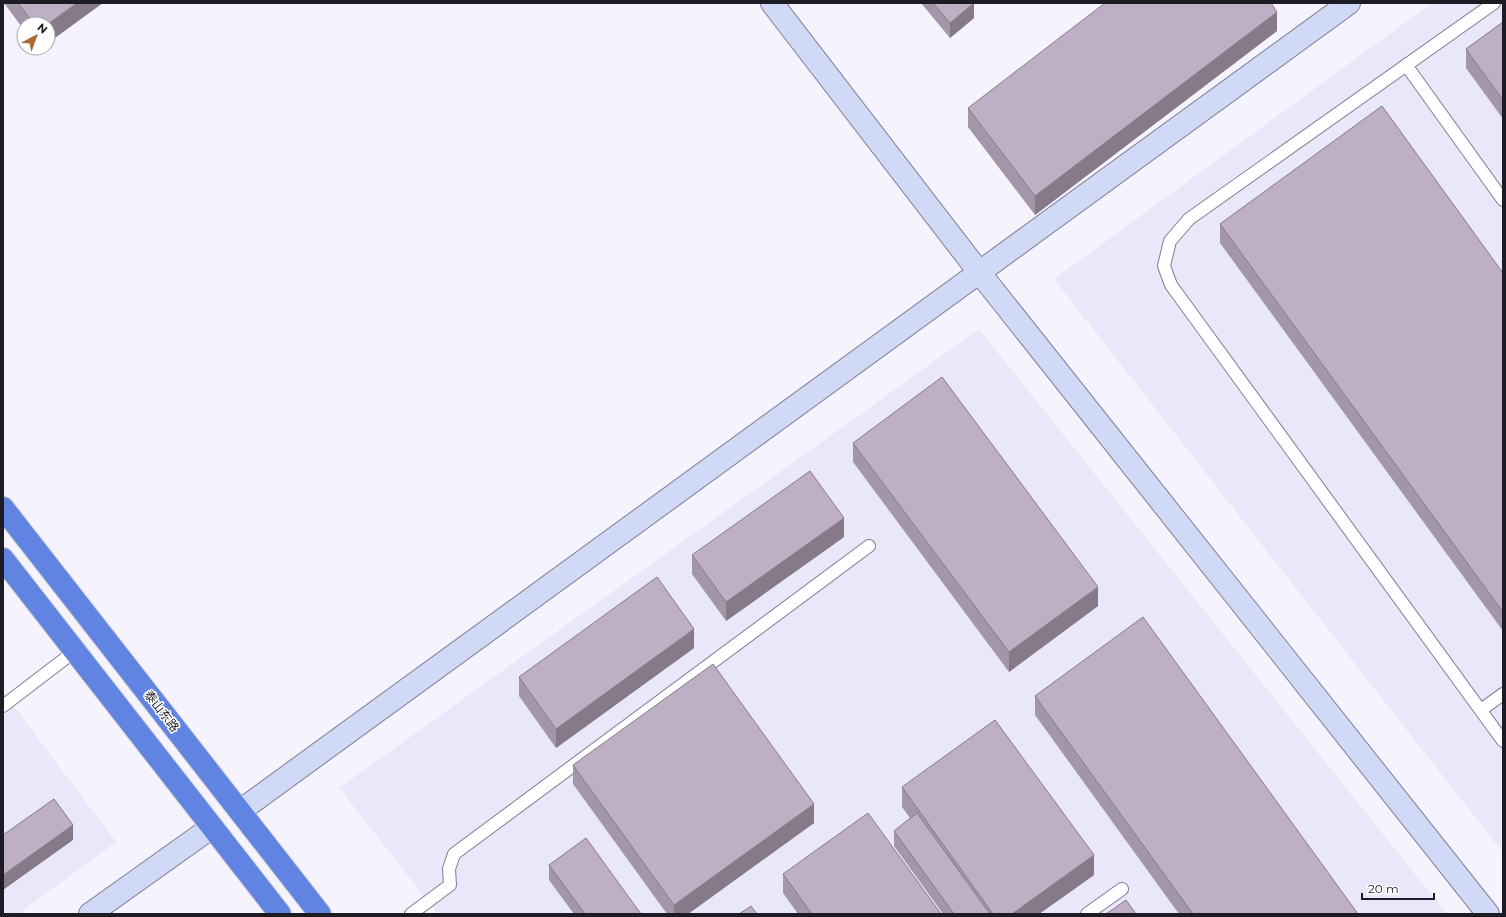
<svg xmlns="http://www.w3.org/2000/svg" width="1506" height="917" viewBox="0 0 1506 917" font-family="Montserrat,'Noto Sans SC',sans-serif">
<style>
.built{fill:#e9e7fa}
.lines{fill:none;stroke-linecap:round;stroke-linejoin:round}
.lane-casing{stroke:#807d94;stroke-width:14}
.secondary-casing{stroke:#807d94;stroke-width:24}
.highway-casing{stroke:#d2d2d3;stroke-width:24}
.lane{stroke:#fff;stroke-width:12}
.secondary{stroke:#d0daf6;stroke-width:22}
.highway{stroke:#6183e2;stroke-width:22}
.wall{fill:#a496a9}
.shaded-wall{fill:#867a89}
.building{fill:#bfafc4;stroke:#867a89}
.labels{text-anchor:middle;dominant-baseline:central;stroke-width:3;stroke-linejoin:round;paint-order:stroke}
.street-label{font-size:12px;fill:#1d1c25;stroke:#fff}
</style>
<rect width="100%" height="100%" fill="#f5f4fe"/>
<g class="built">
<polygon points="1432,3 1503,3 1503,853 1054,279"/>
<polygon points="979,329 1447,914 438,914 339,788"/>
<polygon points="3,692 116,842 18,914 3,914"/>
</g>
<g class="lines">
<g class="lane-casing">
<g id="lane">
<polyline points="1494,3 1189,219 1170,241 1164,266 1171,285 1503,741"/>
<polyline points="1406,65 1503,200"/>
<polyline points="3,706 75,651"/>
<polyline points="1481,710 1503,694"/>
<polyline points="411,914 450,885 449,869 454,854 869,546"/>
<polyline points="1087,914 1122,889"/>
</g>
</g>
<g class="secondary-casing">
<g id="secondary">
<polyline points="772,3 979,272 1488,914"/>
<polyline points="240,811 1349,3"/>
<polyline points="90,914 212,827"/>
</g>
</g>
<g class="highway-casing">
<g id="highway">
<polyline points="3,508 320,914"/>
<polyline points="3,559 280,914"/>
</g>
</g>
<use href="#lane" class="lane"/>
<use href="#secondary" class="secondary"/>
<use href="#highway" class="highway"/>
</g>
<g class="wall">
<polygon points="4,3 103,3 48,24 24,24 24,30"/>
<polygon points="921,3 974,3 974,18 950,38"/>
<polygon points="1503,22 1503,119 1466,68 1466,49"/>
<polygon points="1277,31 1035,215 968,127 968,108"/>
<polygon points="1220,224 1503,273 1503,631 1220,243"/>
<polygon points="853,443 1098,606 1009,672 853,462"/>
<polygon points="844,537 726,621 692,574 692,555"/>
<polygon points="694,648 556,748 519,696 519,677"/>
<polygon points="1035,696 1358,914 1179,914 1035,715"/>
<polygon points="573,765 814,823 688,914 667,914 573,784"/>
<polygon points="902,787 1094,875 1039,914 943,914 894,846 894,831 910,818 902,807"/>
<polygon points="549,865 641,914 574,914 549,880"/>
<polygon points="783,874 941,914 798,914 783,893"/>
</g>
<g class="shaded-wall">
<polygon points="77,3 103,3 48,43 48,24"/>
<polygon points="974,3 974,18 950,38 950,23"/>
<polygon points="1277,12 1277,31 1035,215 1035,196"/>
<polygon points="844,518 844,537 726,621 726,602"/>
<polygon points="1098,587 1098,606 1009,672 1009,652"/>
<polygon points="694,629 694,648 556,748 556,729"/>
<polygon points="814,804 814,823 688,914 674,914 674,905"/>
<polygon points="73,825 73,840 3,890 3,875"/>
<polygon points="1094,855 1094,875 1039,914 1012,914"/>
</g>
<g class="building">
<polygon points="18,3 77,3 48,24 34,24"/>
<polygon points="933,3 974,3 950,23"/>
<polygon points="1105,3 1271,3 1277,12 1035,196 968,108"/>
<polygon points="1503,22 1503,100 1466,49"/>
<polygon points="1382,106 1503,273 1503,612 1220,224"/>
<polygon points="942,377 1098,587 1009,652 853,443"/>
<polygon points="810,471 844,518 726,602 692,555"/>
<polygon points="657,577 694,629 556,729 519,677"/>
<polygon points="1143,617 1358,914 1193,914 1035,696"/>
<polygon points="713,664 814,804 674,905 573,765"/>
<polygon points="995,720 1094,855 1012,914 993,914 902,787"/>
<polygon points="54,799 73,825 3,875 3,835"/>
<polygon points="868,813 941,914 812,914 783,874"/>
<polygon points="917,813 990,914 954,914 894,831"/>
<polygon points="586,838 641,914 585,914 549,865"/>
<polygon points="1126,900 1136,914 1106,914"/>
<polygon points="751,906 757,914 739,914"/>
</g>
<g class="labels">
<g class="street-label">
<text transform="translate(162 711) rotate(52)">泰山东路</text>
</g>
</g>
<rect width="1506" height="917" fill="none" stroke="#1d1c25" stroke-width="8"/>
<g transform="translate(36 36) rotate(41)"><circle r="19" fill="#ffffff" stroke="#a5a4a8"/>
<path d="M0-3L7 15L0 10L-7 15Z" fill="#ab6935"/>
<text y="-6" font-size="11" font-weight="bold" text-anchor="middle" fill="#1d1c25">N</text>
</g>
<path d="M1362 893v6h72v-6" fill="none" stroke="#1d1c25" stroke-width="2"/>
<text x="1368" y="893" font-size="12" fill="#1d1c25" stroke="#ffffff" stroke-width="3" paint-order="stroke">20 m</text>
</svg>
